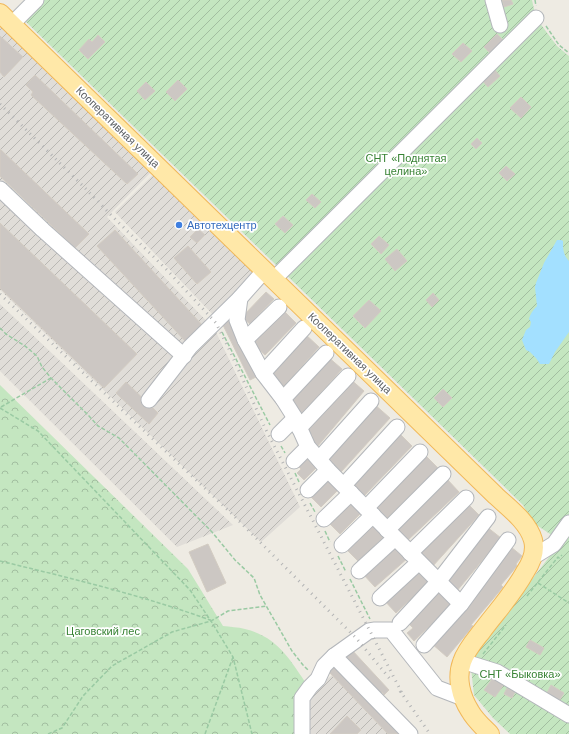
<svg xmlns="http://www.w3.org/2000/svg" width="569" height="734" viewBox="0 0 569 734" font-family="Helvetica,sans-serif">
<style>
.industrial{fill:url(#industrial-furrows)}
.forest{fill:url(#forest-crowns)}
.garden{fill:url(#garden-furrows)}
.water{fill:#a3e0ff}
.building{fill:#ccc7c3;stroke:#d3ccc2}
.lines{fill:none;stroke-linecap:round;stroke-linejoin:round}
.minor-casing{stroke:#b4b7bb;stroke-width:17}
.major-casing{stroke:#f1b859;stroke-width:20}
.path{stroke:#9acaa3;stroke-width:1.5;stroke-dasharray:4 2;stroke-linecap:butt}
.minor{stroke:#fff;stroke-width:15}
.major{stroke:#ffe8a8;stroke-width:18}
.rail{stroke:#b2b3b4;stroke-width:3;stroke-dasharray:1 5;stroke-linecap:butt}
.shop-dot{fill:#3f7fe0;stroke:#fff;stroke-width:1.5}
.labels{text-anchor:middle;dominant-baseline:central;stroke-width:3.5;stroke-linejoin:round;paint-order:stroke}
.street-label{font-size:11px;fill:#5c6064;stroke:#fff}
.park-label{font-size:11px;fill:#388334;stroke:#fff}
.shop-label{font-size:11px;fill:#366cbe;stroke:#fff;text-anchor:start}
</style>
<defs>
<pattern id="industrial-furrows" width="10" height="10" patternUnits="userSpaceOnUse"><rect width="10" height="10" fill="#e0ddd8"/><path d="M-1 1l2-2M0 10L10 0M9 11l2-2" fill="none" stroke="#b9b7b3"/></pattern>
<pattern id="forest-crowns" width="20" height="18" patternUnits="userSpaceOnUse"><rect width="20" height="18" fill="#c4e6c0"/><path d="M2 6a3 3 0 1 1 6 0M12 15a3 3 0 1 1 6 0" fill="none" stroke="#a2bea0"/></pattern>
<pattern id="garden-furrows" width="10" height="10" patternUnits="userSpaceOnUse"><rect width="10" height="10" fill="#c4e6c0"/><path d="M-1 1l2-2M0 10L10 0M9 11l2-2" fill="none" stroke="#a2bea0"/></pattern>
</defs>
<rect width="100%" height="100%" fill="#eeebe3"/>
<g class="industrial">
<polygon points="0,20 153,170 107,217 215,330 300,507 261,542 0,290"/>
<polygon points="156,172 255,274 216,318 115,212"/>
<polygon points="0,304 233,525 177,547 0,371"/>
<polygon points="332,675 388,734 308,734 307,704 314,691"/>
</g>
<path class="forest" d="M 0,385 L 188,569 L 223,626 C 230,627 238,627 245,629 C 278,637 290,660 308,686 L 297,734 L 0,734 Z"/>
<g class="garden">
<polygon points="39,0 532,0 536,18 557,46 569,56 569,515 553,536 532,522 523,505 21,17"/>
<polygon points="569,528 569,734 510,734 493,718 474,695 470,659 550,556"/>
</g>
<path class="water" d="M 557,240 L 561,240 L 563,241 C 563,249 563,255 569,261 L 569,332 L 555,352 L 549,364 L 540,364 L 536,358 L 530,352 L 526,350 L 522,340 L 526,330 L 530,327 L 531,322 L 529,319 C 530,314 533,310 537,306 L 535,287 L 536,283 L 544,263 Z"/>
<g class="building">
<polygon points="502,0 511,0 513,4 504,7"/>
<polygon points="497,34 505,42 492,55 484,47"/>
<polygon points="98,35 105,42 88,59 79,50 89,39 92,42"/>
<polygon points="0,36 23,57 4,77 0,72"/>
<polygon points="463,43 472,51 461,62 452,54"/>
<polygon points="493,68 500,76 488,87 481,79"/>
<polygon points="35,75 138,174 127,184 31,95 33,92 26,85"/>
<polygon points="178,80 187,89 175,101 166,92"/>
<polygon points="146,82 155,91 145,100 137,91"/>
<polygon points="521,97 531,107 521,118 510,108"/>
<polygon points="477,138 482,143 476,149 471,144"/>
<polygon points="0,149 89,234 75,248 0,176"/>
<polygon points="506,166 515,174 507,181 499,173"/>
<polygon points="312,194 321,202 315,208 306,200"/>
<polygon points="283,216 293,225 285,233 275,224"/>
<polygon points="0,223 137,354 104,388 0,288"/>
<polygon points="198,229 205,235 197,243 190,237"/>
<polygon points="115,230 203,326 186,342 97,246"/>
<polygon points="379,236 389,245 381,254 371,244"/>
<polygon points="188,246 211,272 197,284 174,258"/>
<polygon points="397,249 407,261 395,271 385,259"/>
<polygon points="266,292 274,299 250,324 242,317"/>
<polygon points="433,293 439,300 432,307 426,300"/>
<polygon points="369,300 381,311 365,328 353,316"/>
<polygon points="284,311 296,323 265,355 252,343"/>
<polygon points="231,319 258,376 250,380 222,323"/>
<polygon points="305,334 319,347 284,386 270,374"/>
<polygon points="327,356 342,369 302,414 287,401"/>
<polygon points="349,378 364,391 317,447 309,441 313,436 306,430"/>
<polygon points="126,382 158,413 149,424 116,393"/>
<polygon points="443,389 452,398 443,407 434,398"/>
<polygon points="374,404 390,418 341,472 325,458"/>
<polygon points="400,434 412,446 363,497 350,484"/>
<polygon points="307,452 319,465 304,480 297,473 301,469 296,464"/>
<polygon points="424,454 438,468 386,519 373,505"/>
<polygon points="328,476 340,488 321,507 309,495"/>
<polygon points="446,478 459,492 407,541 394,527"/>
<polygon points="349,499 362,512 340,534 327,521"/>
<polygon points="466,502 479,515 432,567 418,555"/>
<polygon points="373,522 386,535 358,561 345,548"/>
<polygon points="487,527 501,538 456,592 442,580"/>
<polygon points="396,543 409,557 375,587 363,574"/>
<polygon points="208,544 226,583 207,592 189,552"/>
<polygon points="511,547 522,556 516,564 517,566 501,585 503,587 471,625 473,626 447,657 431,643"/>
<polygon points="419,567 431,580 396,613 383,599"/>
<polygon points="440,590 453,604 414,641 407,633 413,628 406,621"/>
<polygon points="530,640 544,648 540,655 526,647"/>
<polygon points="351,649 389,690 384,695 382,692 378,695 343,656"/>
<polygon points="336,665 402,734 388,734 329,672"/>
<polygon points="495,675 505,683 495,697 484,690"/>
<polygon points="551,685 564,693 559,701 547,693"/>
<polygon points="507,688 515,692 512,698 504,694"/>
<polygon points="347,716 361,730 357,734 330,734"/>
</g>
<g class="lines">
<g class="minor-casing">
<g id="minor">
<polyline points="493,0 500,25"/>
<polyline points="12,24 36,0"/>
<polyline points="0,189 43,230 184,356"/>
<polyline points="274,279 536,18"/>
<polyline points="240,298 237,320 245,340 263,373 283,399 295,418 308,447 328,470 461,604 508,540"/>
<polyline points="245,340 279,307"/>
<polyline points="263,373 304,328"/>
<polyline points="283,399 326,353"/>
<polyline points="149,400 190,347 240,298 265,270"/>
<polyline points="299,428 348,376"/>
<polyline points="279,434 295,418"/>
<polyline points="319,459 371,401"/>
<polyline points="294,461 308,447"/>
<polyline points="344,485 397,427"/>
<polyline points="308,490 328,470"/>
<polyline points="366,508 420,452"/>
<polyline points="324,519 351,493"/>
<polyline points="387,530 443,474"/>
<polyline points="342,545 373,515"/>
<polyline points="410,553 466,498"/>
<polyline points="533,557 554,544 569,523"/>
<polyline points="359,571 395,538"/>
<polyline points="380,598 419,562"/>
<polyline points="400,623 438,582 488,517"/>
<polyline points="424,645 461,604"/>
<polyline points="334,656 410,734"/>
<polyline points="462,661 497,672 569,715"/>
<polyline points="302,734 302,698 310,687 318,679 324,666 334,656 369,631 375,630 391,630 437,688 463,698"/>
</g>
</g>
<g class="major-casing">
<path id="major" d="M 0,13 L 496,496 C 509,508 528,522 533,540 C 536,551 531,563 525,572 C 513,594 497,611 482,631 C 475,640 466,650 462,662 C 456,678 461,697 470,711 C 475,720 483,727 490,734"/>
</g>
<g class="path">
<polyline points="535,0 536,6"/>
<polyline points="546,26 559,45 569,53"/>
<polyline points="0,328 6,334 25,346 37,356 42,367 51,378 89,416 98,426 119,438 212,532 235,560 254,578 260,595 292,651 303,665 308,670"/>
<polyline points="222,332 270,425"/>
<polyline points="1,407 51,378"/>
<polyline points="0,408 38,431 190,590 211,621 233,657 252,734"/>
<polyline points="281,446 285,453"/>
<polyline points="295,473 299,482"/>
<polyline points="310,503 315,512"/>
<polyline points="325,531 330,542"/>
<polyline points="338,556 346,572"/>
<path d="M 0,561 C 70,578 141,595 210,620"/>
<polyline points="350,579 370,619"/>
<polyline points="538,583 569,603"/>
<polyline points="527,596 558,557 559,558 562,555"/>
<polyline points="483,654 506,625"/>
<polyline points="48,734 62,728 83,696 112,666 172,632 211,621 228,611 267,606"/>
<polyline points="205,734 233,657"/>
</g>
<use href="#minor" class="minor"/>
<use href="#major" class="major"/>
<g class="rail">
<polyline points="0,104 85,188 110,214 166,269 216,323 229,349 265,428 403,695"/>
<polyline points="0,294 232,514 357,639 390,679"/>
<polyline points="400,691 430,734"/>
</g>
</g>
<circle class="shop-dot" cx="179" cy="225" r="4"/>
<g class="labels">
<g class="street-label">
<text transform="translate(118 127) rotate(44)">Кооперативная улица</text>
<text transform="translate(350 353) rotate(44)">Кооперативная улица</text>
</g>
<g class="park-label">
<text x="406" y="158">СНТ «Поднятая<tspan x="406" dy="13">целина»</tspan></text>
<text x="103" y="631">Цаговский лес</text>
<text x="520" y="674">СНТ «Быковка»</text>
</g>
<g class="shop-label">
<text x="187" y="225">Автотехцентр</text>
</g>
</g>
</svg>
